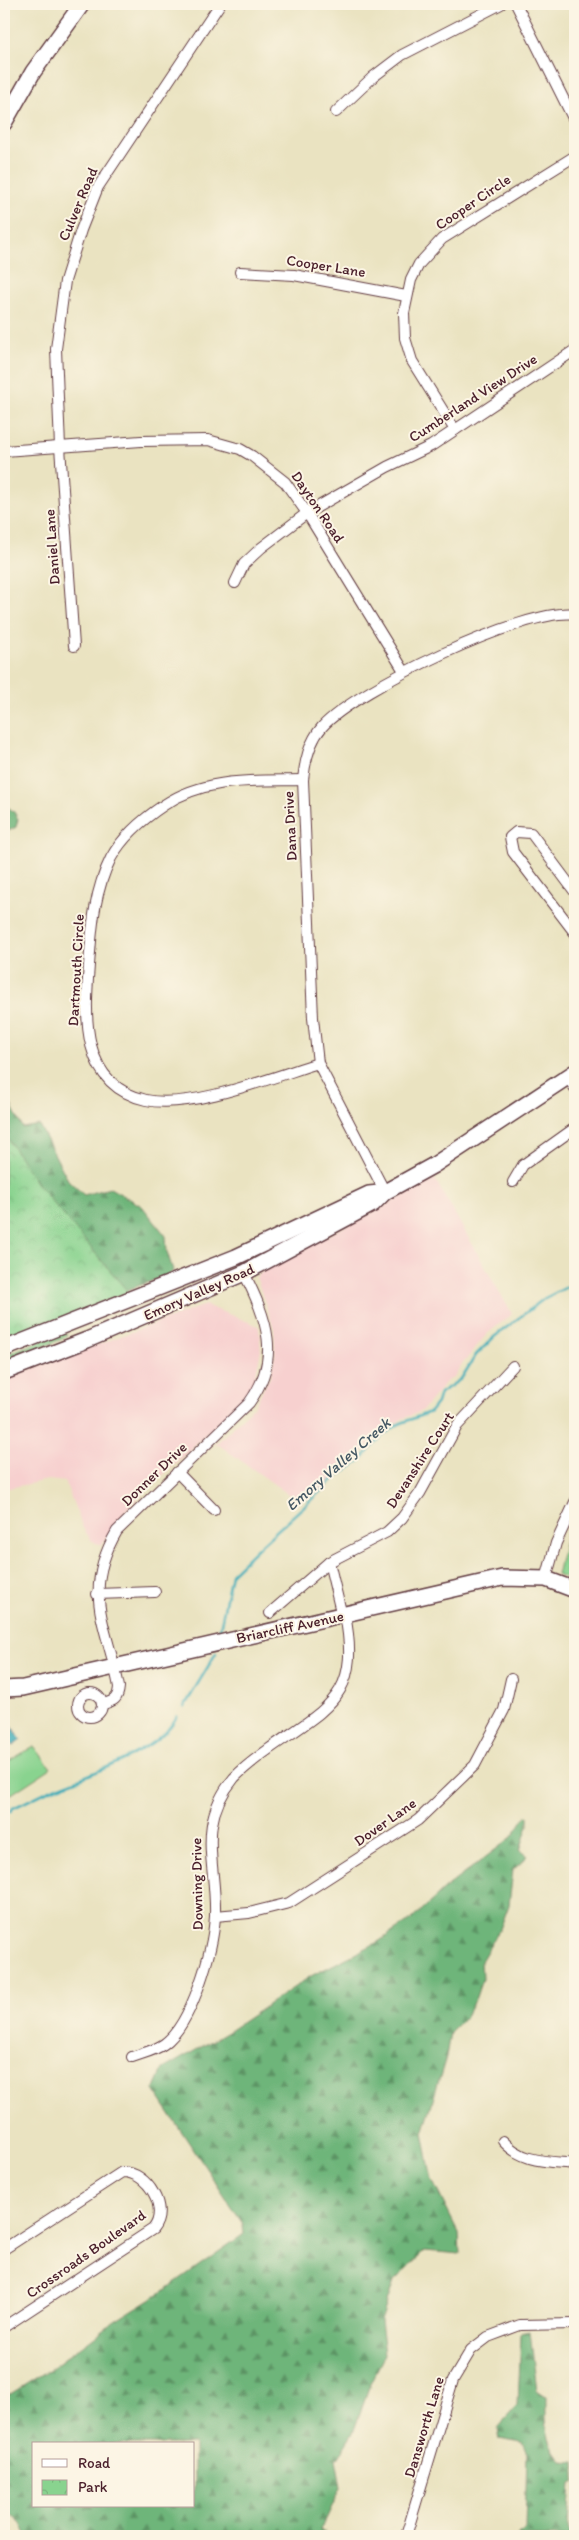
<svg xmlns="http://www.w3.org/2000/svg" width="579" height="2540" viewBox="0 0 579 2540" font-family="Itim,sans-serif">
<style>
.built{fill:#f7d0cf}
.grass{fill:url(#grass-dots);stroke:#6a795d}
.forest{fill:url(#forest-firs);stroke:#5c6a52;fill-rule:evenodd}
.park{fill:url(#park-crowns);stroke:#6a795d}
.pitch{fill:#89d38f;stroke:#6a795d}
.water{fill:#3dadb9;stroke:#446672}
.lines{fill:none;stroke-linecap:round;stroke-linejoin:round}
.stream{stroke:#3dadb9;stroke-width:2.5}
.street-casing{stroke:#623c42;stroke-width:12}
.secondary-casing{stroke:#623c42;stroke-width:18}
.street{stroke:#fff;stroke-width:10}
.secondary{stroke:#fff;stroke-width:15}
.labels{text-anchor:middle;dominant-baseline:central;stroke-width:4;stroke-linejoin:round;paint-order:stroke}
.street-label{font-size:15px;fill:#4a1f2b;stroke:#fcf5e5}
.water-label{font-size:16px;font-style:italic;fill:#455864;stroke:#fcf5e5}
</style>
<defs>
<pattern id="grass-dots" width="8" height="8" patternUnits="userSpaceOnUse" patternTransform="scale(1.25)"><rect width="8" height="8" fill="#89d38f"/><path d="M2 2h.1M6 6h.1" fill="none" stroke="#78b57c" stroke-width="1.8" stroke-linecap="round"/></pattern>
<pattern id="forest-firs" width="22" height="20" patternUnits="userSpaceOnUse" patternTransform="scale(1.25)"><rect width="22" height="20" fill="#6eb57a"/><path d="M5 1l3.5 6h-7zM16 11l3.5 6h-7z" fill="#5c9364"/></pattern>
<pattern id="park-crowns" width="20" height="18" patternUnits="userSpaceOnUse" patternTransform="scale(1.25)"><rect width="20" height="18" fill="#89d38f"/><path d="M2 6a3 3 0 1 1 6 0M12 15a3 3 0 1 1 6 0" fill="none" stroke="#78b57c"/></pattern>
</defs>
<rect width="100%" height="100%" fill="#fcf5e5"/>
<filter id="ink" filterUnits="userSpaceOnUse"><feTurbulence type="fractalNoise" baseFrequency=".02" numOctaves="2"/><feDisplacementMap in="SourceGraphic" scale="10" xChannelSelector="R" yChannelSelector="G"/><feConvolveMatrix kernelMatrix="1 2 1 2 8 2 1 2 1" color-interpolation-filters="sRGB"/></filter>
<filter id="wash" filterUnits="userSpaceOnUse"><feTurbulence type="fractalNoise" baseFrequency=".0096" numOctaves="4" result="noise"/><feDisplacementMap in="SourceGraphic" scale="20" xChannelSelector="R" yChannelSelector="G"/><feGaussianBlur stdDeviation="1.12" result="paint"/><feColorMatrix in="noise" values="0 0 0 0 0 0 0 0 0 0 0 0 0 0 0 0 0 1.4 0 .05"/><feComposite in="paint" operator="in"/></filter>
<g filter="url(#wash)">
<rect width="100%" height="100%" fill="#eae3c1"/>
<g class="built">
<polygon points="435,1179 512,1314 487,1334 460,1367 454,1378 447,1381 422,1411 402,1419 374,1440 336,1476 307,1498 298,1501 219,1445 215,1445 255,1405 271,1374 275,1354 274,1329 256,1277 264,1270 319,1240"/>
<polygon points="205,1305 259,1326 261,1351 254,1382 235,1407 125,1511 101,1546 91,1540 83,1528 65,1482 48,1480 4,1489 4,1379"/>
</g>
<polygon class="grass" points="64,1332 68,1335 62,1339 4,1363 4,1355"/>
<g class="forest">
<polygon points="4,804 14,812 18,819 16,827 4,833"/>
<polygon points="4,1092 23,1128 39,1125 68,1180 84,1195 110,1188 142,1206 166,1236 167,1252 173,1270 171,1274 119,1293 107,1290 4,1139"/>
<path d="M 528,1816 L 528,1826 L 520,1850 L 528,1856 L 513,1870 L 509,1905 L 500,1929 L 481,1961 L 482,1979 L 476,1997 L 466,2016 L 450,2032 L 446,2057 L 423,2133 L 432,2180 L 459,2234 L 460,2254 L 425,2251 L 394,2281 L 381,2321 L 385,2354 L 370,2384 L 353,2433 L 336,2460 L 341,2487 L 321,2530 L 332,2536 L 27,2536 L 21,2524 L 4,2508 L 4,2398 L 55,2366 L 115,2321 L 163,2291 L 244,2234 L 243,2224 L 154,2090 L 163,2069 L 229,2031 L 311,1976 L 378,1942 L 411,1920 L 449,1885 L 512,1837 L 525,1817 ZM 34,2444 L 194,2444 L 194,2506 L 34,2506 Z"/>
<path d="M 530,2331 L 537,2391 L 546,2397 C 546,2422 544,2441 562,2461 L 575,2462 L 575,2482 L 571,2484 L 568,2522 L 571,2536 L 518,2536 L 525,2529 L 527,2453 L 522,2443 L 499,2439 L 497,2428 L 518,2405 L 521,2333 Z"/>
</g>
<g class="park">
<polygon points="4,1133 37,1184 129,1293 4,1339"/>
<polygon points="575,1517 575,1582 557,1575 567,1532"/>
</g>
<polygon class="pitch" points="34,1746 51,1768 7,1797 4,1792 4,1764"/>
<polygon class="water" points="11,1725 21,1740 13,1746 4,1732"/>
<g class="lines">
<g class="stream">
<polyline points="219,1634 231,1574 261,1545 334,1479 360,1461 382,1436 399,1424 430,1412 437,1403 440,1393 461,1379 476,1355 494,1337 545,1298 575,1283"/>
<polyline points="184,1707 216,1653"/>
<path d="M 10,1812 L 13,1808 C 27,1802 40,1794 55,1788 C 89,1775 160,1751 177,1716"/>
</g>
</g>
</g>
<g filter="url(#ink)">
<g class="lines">
<g class="street-casing">
<g id="street">
<polyline points="516,4 575,122"/>
<polyline points="336,112 373,77 402,55 501,4"/>
<polyline points="240,272 294,275 406,296"/>
<polyline points="455,430 412,361 405,338 404,313 411,280 419,264 442,239 575,156"/>
<polyline points="4,451 141,441 208,440 240,449 252,456 285,482 307,513 404,671"/>
<polyline points="235,583 244,564 261,548 307,513 387,467 431,446 575,350"/>
<polyline points="74,646 60,447 56,349 65,281 81,230 98,187 220,4"/>
<path d="M 303,780 C 256,781 205,777 164,805 C 143,819 123,836 111,858 C 94,892 92,927 89,965 C 85,1016 80,1085 146,1100 C 190,1110 273,1077 318,1063"/>
<polyline points="575,892 531,833 516,832 510,837 513,852 575,933"/>
<polyline points="568,1078 575,1088"/>
<polyline points="513,1182 523,1165 575,1128"/>
<path d="M 385,1192 L 318,1063 L 313,1018 L 303,780 C 305,761 309,742 322,727 C 356,689 526,607 575,614"/>
<polyline points="177,1472 214,1510"/>
<polyline points="329,1562 342,1616"/>
<polyline points="546,1579 556,1543 575,1502"/>
<polyline points="97,1594 155,1592"/>
<polyline points="270,1613 329,1562 387,1532 402,1518 420,1493 457,1426 513,1366"/>
<circle cx="90" cy="1705" r="12"/>
<path d="M 103,1704 C 114,1701 118,1699 119,1687 C 107,1624 81,1593 117,1531 L 249,1403 C 282,1358 267,1319 244,1273"/>
<polyline points="215,1916 249,1913 289,1903 418,1820 475,1765 504,1710 511,1679"/>
<path d="M 132,2057 C 143,2053 154,2051 164,2044 C 192,2024 213,1950 215,1916 C 217,1864 195,1825 234,1778 C 244,1767 257,1758 269,1749 C 329,1706 361,1697 345,1615"/>
<path d="M 503,2141 C 523,2163 547,2161 575,2164"/>
<path d="M 4,2249 L 122,2172 C 147,2171 170,2209 153,2229 L 4,2327"/>
<polyline points="406,2536 453,2380 471,2350 488,2337 520,2325 575,2324"/>
</g>
</g>
<g class="secondary-casing">
<g id="secondary">
<polyline points="4,123 33,72 82,4"/>
<polyline points="4,1349 236,1257 369,1194 380,1193"/>
<polyline points="4,1372 87,1340 244,1273 373,1204 385,1192 434,1165 575,1072"/>
<polyline points="4,1689 23,1688 502,1578 546,1579 575,1590"/>
</g>
</g>
<use href="#street" class="street"/>
<use href="#secondary" class="secondary"/>
</g>
</g>
<g class="labels">
<g class="street-label">
<text transform="translate(473 202) rotate(-34)">Cooper Circle</text>
<text transform="translate(78 204) rotate(-67)">Culver Road</text>
<text transform="translate(326 266) rotate(9)">Cooper Lane</text>
<text transform="translate(473 398) rotate(-33)">Cumberland View Drive</text>
<text transform="translate(318 507) rotate(56)">Dayton Road</text>
<text transform="translate(52 547) rotate(-94)">Daniel Lane</text>
<text transform="translate(290 826) rotate(-93)">Dana Drive</text>
<text transform="translate(76 970) rotate(-87)">Dartmouth Circle</text>
<text transform="translate(199 1292) rotate(-24)">Emory Valley Road</text>
<text transform="translate(420 1460) rotate(-57)">Devanshire Court</text>
<text transform="translate(154 1474) rotate(-44)">Donner Drive</text>
<text transform="translate(290 1627) rotate(-12)">Briarcliff Avenue</text>
<text transform="translate(385 1822) rotate(-35)">Dover Lane</text>
<text transform="translate(197 1884) rotate(-91)">Downing Drive</text>
<text transform="translate(86 2254) rotate(-35)">Crossroads Boulevard</text>
<text transform="translate(424 2427) rotate(-73)">Dansworth Lane</text>
</g>
<g class="water-label">
<text transform="translate(338 1464) rotate(-41)">Emory Valley Creek</text>
</g>
</g>
<rect width="579" height="2540" fill="none" stroke="#fcf5e5" stroke-width="20"/>
<rect x="32" y="2442" width="162" height="65" fill="#fcf5e5" stroke="#b59f9b"/>
<rect x="42" y="2459" width="25" height="8" fill="#ffffff" stroke="#b59f9b"/>
<text x="78" y="2468" font-size="15" fill="#4a1f2b">Road</text>
<rect x="42" y="2480" width="25" height="15" fill="url(#park-crowns)" stroke="#b59f9b"/>
<text x="78" y="2492" font-size="15" fill="#4a1f2b">Park</text>
</svg>
